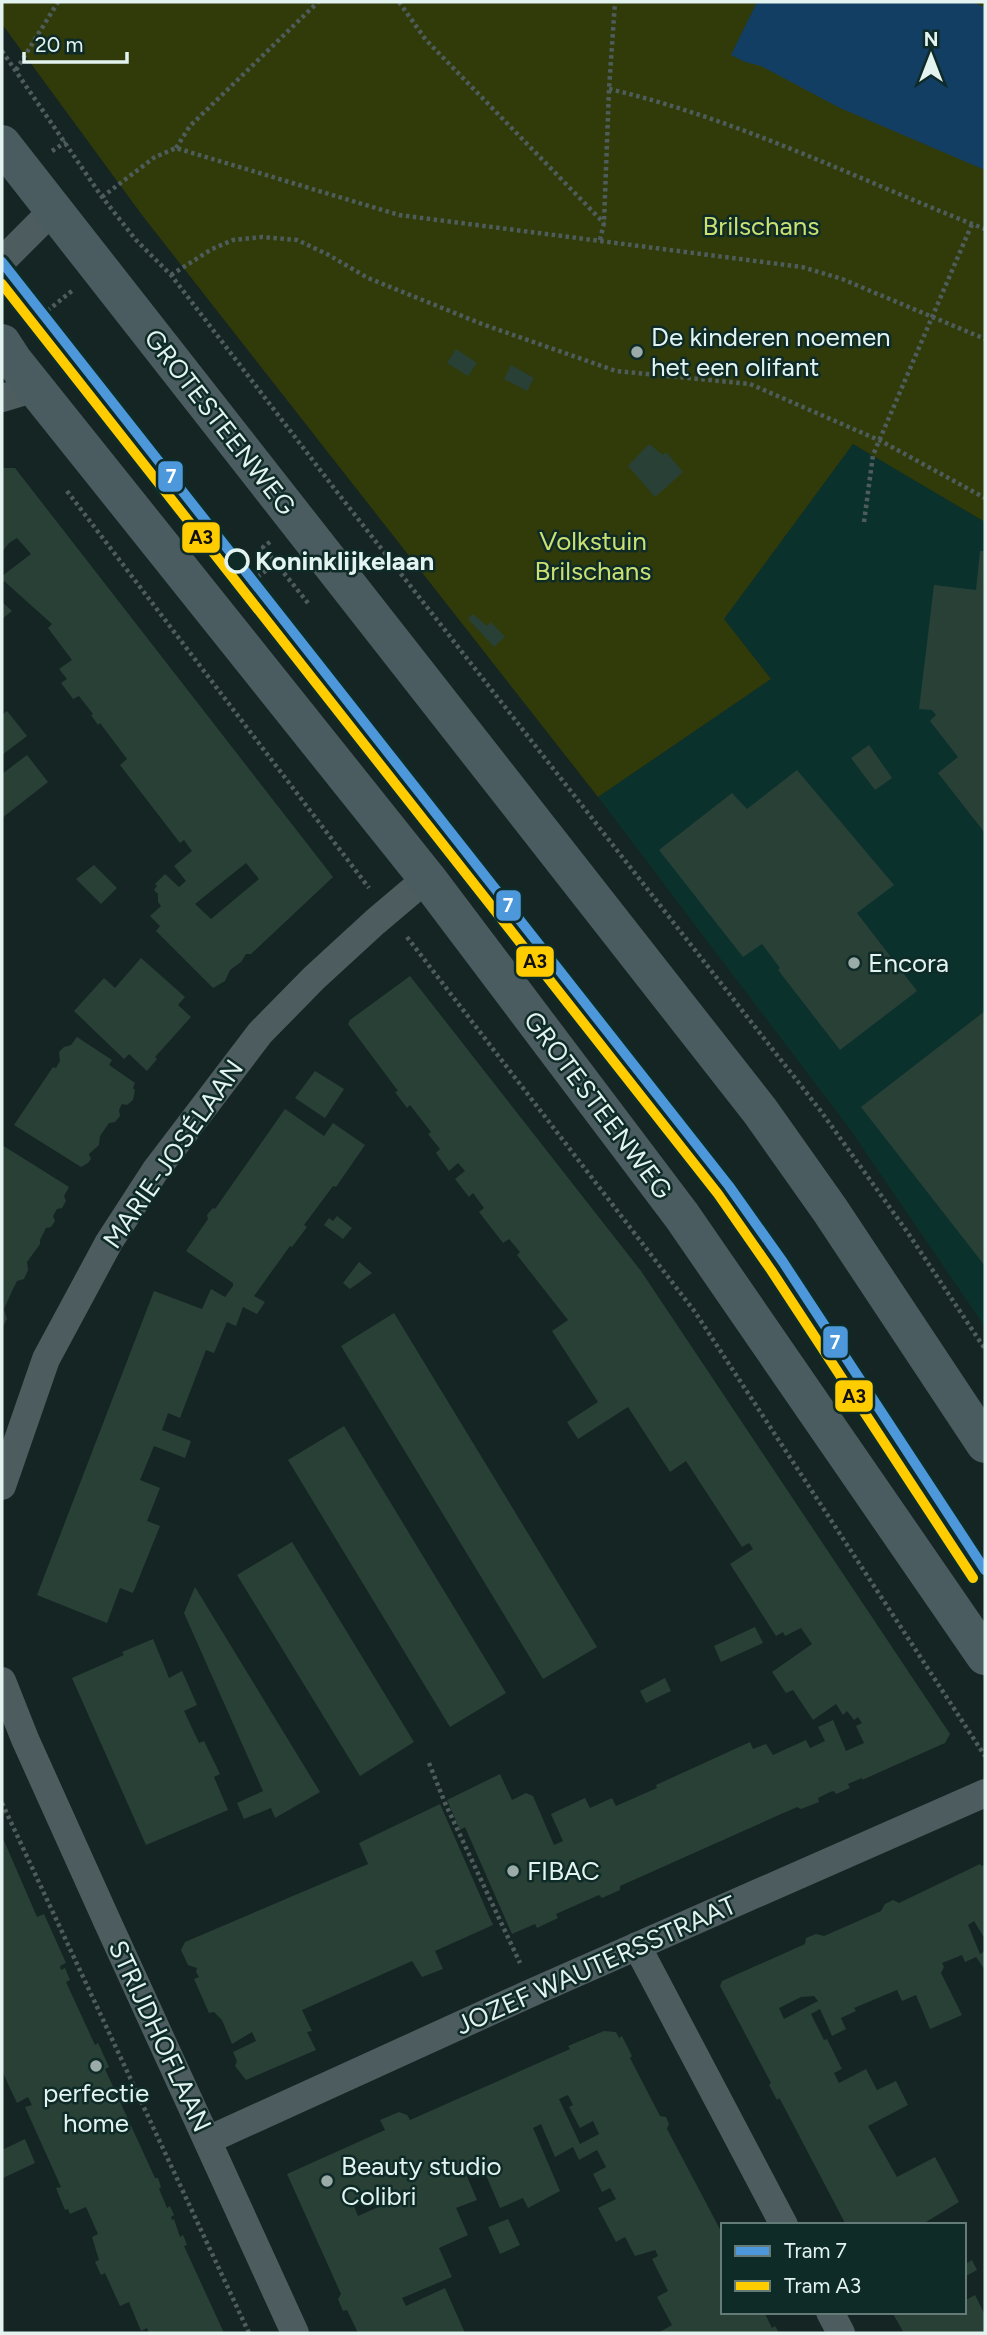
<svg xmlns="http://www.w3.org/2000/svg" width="987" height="2335" viewBox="0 0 987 2335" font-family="Figtree,sans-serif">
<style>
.built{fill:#0b312d}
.green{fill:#313b0a}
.water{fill:#123e64}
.building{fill:#294036;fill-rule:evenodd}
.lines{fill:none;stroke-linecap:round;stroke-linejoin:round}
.path{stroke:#4e5c5b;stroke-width:4.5;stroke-dasharray:3.5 3.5;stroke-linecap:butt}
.minor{stroke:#4d5c5f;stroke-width:28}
.primary{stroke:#4a5c5f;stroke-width:38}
.tram-1-casing{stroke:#0f2b28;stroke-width:16}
.tram-2-casing{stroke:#0f2b28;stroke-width:16}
.tram-1{stroke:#4d97db;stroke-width:10}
.tram-2{stroke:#fc0;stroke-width:10}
.poi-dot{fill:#9baba8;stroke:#0f2b28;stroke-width:2.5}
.stop-dot{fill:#0f2b28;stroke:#e3f3f0;stroke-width:3.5}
.labels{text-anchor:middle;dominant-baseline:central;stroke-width:5;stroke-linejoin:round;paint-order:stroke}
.park-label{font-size:26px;fill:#cae071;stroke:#0f2b28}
.poi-label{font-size:26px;fill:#e3f3f0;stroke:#0f2b28;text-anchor:start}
.street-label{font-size:26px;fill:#e3f3f0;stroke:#0f2b28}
.stop-label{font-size:26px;font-weight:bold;fill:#e3f3f0;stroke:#0f2b28;text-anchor:start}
.line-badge{stroke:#0f2b28;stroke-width:2.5}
.badge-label{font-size:19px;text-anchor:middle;font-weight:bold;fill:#fff}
.pale-badge-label{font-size:19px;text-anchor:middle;font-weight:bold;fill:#111}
</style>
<rect width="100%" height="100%" fill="#152523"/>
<polygon class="built" points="853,444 985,522 985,1327 849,1128 598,797 771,679 724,619"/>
<polygon class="green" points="2,2 985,2 985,522 853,444 724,619 771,679 598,797 142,215 2,24"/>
<polygon class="water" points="757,2 971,2 985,7 985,170 840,108 761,66 745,62 731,55"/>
<g class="building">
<polygon points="456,349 477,363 468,376 447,363"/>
<polygon points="511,365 534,378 527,391 504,379"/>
<polygon points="649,444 663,455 666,452 683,472 655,497 628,466"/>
<path d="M 2,468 L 15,468 L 333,877 L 251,954 L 246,954 L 241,962 L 230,970 L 225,981 L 213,988 L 156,931 L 160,926 L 150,916 L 161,906 L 158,902 L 158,894 L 154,890 L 157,886 L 155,884 L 165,874 L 179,887 L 186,881 L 174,866 L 192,851 L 184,840 L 180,843 L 120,765 L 127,759 L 100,723 L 98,725 L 91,715 L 93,714 L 79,696 L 73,699 L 61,683 L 67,679 L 59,669 L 72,660 L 48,628 L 52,624 L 4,581 L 2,584 L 2,576 L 31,554 L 17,538 L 9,543 L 2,552 ZM 246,863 L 259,879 L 211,919 L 195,904 Z"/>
<polygon points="980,551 985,551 985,833 938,773 958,757 930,721 936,715 932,710 919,709 934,585 976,590"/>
<polygon points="2,602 12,611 2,619"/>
<polygon points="473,614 487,626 491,622 505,637 494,647 468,619"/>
<polygon points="7,711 27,736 2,755 2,715"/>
<polygon points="869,745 892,778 875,790 851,758"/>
<polygon points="27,755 48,782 2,818 2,774"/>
<polygon points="797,770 894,885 857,913 917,991 840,1050 778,970 780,968 762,944 743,957 659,850 732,793 747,809"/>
<polygon points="94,865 117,888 101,904 76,879"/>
<polygon points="141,958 185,997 178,1005 191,1017 155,1057 157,1059 147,1071 129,1054 124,1059 74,1011 104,978 115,988"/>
<polygon points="410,976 641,1271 950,1734 945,1743 862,1780 862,1778 848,1784 850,1788 836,1794 834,1791 830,1792 818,1798 819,1802 801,1809 797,1807 620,1886 620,1890 602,1898 599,1895 556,1914 558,1918 537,1928 535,1924 512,1934 465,1827 460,1830 447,1800 500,1774 512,1800 526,1793 533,1796 554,1845 563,1841 551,1814 585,1798 590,1808 612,1798 616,1806 657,1788 656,1785 750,1742 753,1749 766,1744 773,1755 806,1740 810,1748 825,1741 818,1727 833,1720 846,1751 864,1743 856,1726 862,1723 858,1717 854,1720 847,1711 843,1715 836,1704 813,1720 793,1690 786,1693 772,1672 812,1644 801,1628 785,1636 783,1632 776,1636 730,1564 753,1549 749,1543 742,1547 686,1461 670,1472 628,1407 578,1439 567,1422 598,1402 552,1331 568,1320 517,1255 520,1252 509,1239 503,1243 479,1212 484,1208 473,1193 469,1197 455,1179 465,1171 458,1163 449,1171 436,1153 440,1149 428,1134 431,1132 410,1105 407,1108 395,1092 398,1091 348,1024 350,1020"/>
<polygon points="985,1011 985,1266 861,1107"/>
<polygon points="77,1037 112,1060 109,1065 135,1083 133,1088 135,1090 133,1100 127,1105 122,1104 119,1110 120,1116 115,1122 109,1123 100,1136 99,1145 89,1154 91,1159 88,1163 81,1167 14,1125 53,1067 56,1068 60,1061 59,1052 64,1047 71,1045"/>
<polygon points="315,1071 344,1089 325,1118 295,1098"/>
<polygon points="285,1109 324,1136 333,1123 365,1145 336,1187 333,1186 304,1225 307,1227 292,1247 290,1246 254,1296 265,1302 257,1314 243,1307 236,1326 227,1322 214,1353 206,1350 180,1418 168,1413 162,1430 191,1441 185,1458 154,1446 140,1480 160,1488 147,1521 160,1526 133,1593 120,1588 107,1623 37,1595 154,1291 202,1309 211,1289 225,1297 233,1286 233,1283 186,1251 208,1219 207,1215 213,1208 215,1209"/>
<polygon points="2,1145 69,1187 64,1196 66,1201 62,1208 57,1209 53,1216 55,1221 51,1227 46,1228 40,1240 40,1244 27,1262 28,1270 24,1279 17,1281 12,1291 4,1309 7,1319 2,1328"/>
<polygon points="337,1216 352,1228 343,1239 324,1225 329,1218 333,1221"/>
<polygon points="359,1262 372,1273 350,1289 343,1283"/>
<polygon points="394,1313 597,1647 543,1679 341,1346"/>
<polygon points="344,1426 506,1693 450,1727 288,1460"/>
<polygon points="292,1542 414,1742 360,1776 237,1575"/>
<polygon points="195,1587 320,1792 275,1818 271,1808 244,1819 237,1803 263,1791 184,1613"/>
<polygon points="755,1627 763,1643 721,1662 714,1646"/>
<polygon points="153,1639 169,1678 182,1671 197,1705 184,1711 199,1743 204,1741 220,1774 214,1777 228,1810 146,1845 72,1678 124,1655 122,1652"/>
<polygon points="665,1678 671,1691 646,1703 640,1691"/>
<polygon points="440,1804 493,1925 435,1951 443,1969 422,1977 412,1961 302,2010 312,2031 307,2032 316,2050 246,2080 235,2066 237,2061 233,2052 256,2041 252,2032 232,2044 222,2020 214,2012 209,2013 194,1979 199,1977 196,1972 197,1968 188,1965 181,1950 185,1942 368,1864 359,1843"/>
<polygon points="2,1836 37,1917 44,1914 66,1963 60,1966 61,1970 65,1968 70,1980 66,1982 95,2045 98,2043 109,2067 105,2069 155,2178 158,2178 161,2187 159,2189 165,2203 167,2208 170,2206 174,2215 171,2217 172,2220 174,2219 180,2237 183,2235 187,2245 184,2246 224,2333 149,2333 147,2328 141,2331 129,2302 120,2306 105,2273 101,2275 95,2262 99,2260 92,2237 98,2234 86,2207 70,2214 68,2209 65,2210 56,2188 61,2187 25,2107 32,2105 28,2097 17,2103 8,2084 2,2070"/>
<path d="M 980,1864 L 982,1866 L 985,1865 L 985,1939 L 974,1921 L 968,1925 L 980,1954 L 985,1951 L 985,1970 L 976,1957 L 965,1962 L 962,1955 L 942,1963 L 944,1967 L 941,1973 L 962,2015 L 930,2029 L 916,1995 L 902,2001 L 897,1990 L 854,2008 L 856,2011 L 841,2018 L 846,2029 L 832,2036 L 820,2009 L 811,2014 L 824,2040 L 827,2039 L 842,2069 L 834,2073 L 839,2083 L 866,2069 L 877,2090 L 896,2081 L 908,2105 L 868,2126 L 897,2177 L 935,2157 L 959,2202 L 921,2225 L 846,2225 L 781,2101 L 779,2098 L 777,2100 L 769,2085 L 771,2083 L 720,1986 L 722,1981 L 805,1944 L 806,1938 L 816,1934 L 824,1936 L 881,1911 L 885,1904 L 893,1900 L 899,1903 ZM 814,1996 L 818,2001 L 784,2019 L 779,2008 L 801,1997 Z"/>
<path d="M 604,2031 L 616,2032 L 619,2038 L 622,2036 L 632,2056 L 630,2058 L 660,2116 L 666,2117 L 669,2124 L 667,2129 L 723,2235 L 723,2312 L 764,2312 L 772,2328 L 775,2326 L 779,2333 L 658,2333 L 672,2325 L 657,2297 L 668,2291 L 652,2259 L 658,2256 L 655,2250 L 635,2256 L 625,2237 L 616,2242 L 598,2208 L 616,2199 L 610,2188 L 602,2192 L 593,2174 L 606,2167 L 597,2150 L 579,2160 L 573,2147 L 555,2157 L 541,2124 L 533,2128 L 560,2191 L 528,2208 L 523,2198 L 500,2208 L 483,2168 L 466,2174 L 477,2200 L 456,2208 L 468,2235 L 439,2248 L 452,2277 L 402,2298 L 406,2306 L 445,2288 L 465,2333 L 358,2333 L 347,2310 L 343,2311 L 338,2299 L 341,2294 L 287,2174 L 385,2130 L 380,2120 L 399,2112 L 407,2115 L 410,2120 L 570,2049 L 568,2046 ZM 568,2095 L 573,2105 L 569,2107 L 580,2128 L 593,2121 L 599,2134 L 580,2144 L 559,2099 ZM 378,2191 L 385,2204 L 358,2216 L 354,2206 L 357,2205 L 356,2201 Z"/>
<polygon points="25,2139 35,2163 3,2178 2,2150"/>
<polygon points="508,2219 520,2245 500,2254 488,2227"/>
<polygon points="972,2260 977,2270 964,2277 964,2265"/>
<polygon points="975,2295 985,2315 985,2333 904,2333 892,2312 964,2312 964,2301"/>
</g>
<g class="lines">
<g class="path">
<polyline points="399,2 426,40 604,223"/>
<polyline points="2,51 102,197 136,240 171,275 337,492 820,1110 908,1233 985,1349"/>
<polyline points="16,70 58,2"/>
<path d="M 609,89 C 739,119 861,181 985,229"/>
<polyline points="176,148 190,126 318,2"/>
<polyline points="52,151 66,142"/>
<polyline points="102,197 155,157 176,148 399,215 802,267 842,279 985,339"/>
<polyline points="600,240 604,223 609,89 615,2"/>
<polyline points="171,275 212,249 233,240 262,237 297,240 327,254 368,278 482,324 616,371 750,384 881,441 985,498"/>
<polyline points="31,324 73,290"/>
<polyline points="45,334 52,342"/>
<polyline points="67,491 369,888"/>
<polyline points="864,522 873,455 972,224"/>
<polyline points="270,542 263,547 308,603"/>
<polyline points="241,586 243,588 276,563"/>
<polyline points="407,937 695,1312 985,1756"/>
<polyline points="429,1763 445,1803 520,1963"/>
<polyline points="2,1803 249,2333"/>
</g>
<g class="minor">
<polyline points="2,261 54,209"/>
<polyline points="2,398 35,388"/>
<polyline points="2,1486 46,1359 109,1242 155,1171 260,1033 314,978 375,922 427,878"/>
<polyline points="2,1681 25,1739 107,1921 295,2333"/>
<polyline points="637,1946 784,2225"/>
<polyline points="208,2140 533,1992 985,1793"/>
<polyline points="830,2312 841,2333"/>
</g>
<g class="primary">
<polyline points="2,144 760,1111 830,1210 985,1444"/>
<polyline points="2,343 13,360 427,878 682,1216 985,1656"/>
</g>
<g class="tram-1-casing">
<polyline id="tram-1" points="2,262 729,1186 783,1262 985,1570"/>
</g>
<g class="tram-2-casing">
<polyline id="tram-2" points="2,284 718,1194 771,1270 973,1578"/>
</g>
<use href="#tram-1" class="tram-1"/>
<use href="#tram-2" class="tram-2"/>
</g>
<g class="poi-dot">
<circle cx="637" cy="352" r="7"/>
<circle cx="854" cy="963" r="7"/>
<circle cx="513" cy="1871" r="7"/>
<circle cx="96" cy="2066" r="7"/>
<circle cx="327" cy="2181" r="7"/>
</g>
<circle class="stop-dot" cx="237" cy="561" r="11"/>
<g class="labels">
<g class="park-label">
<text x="761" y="226">Brilschans</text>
<text x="593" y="541">Volkstuin<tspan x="593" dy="30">Brilschans</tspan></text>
</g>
<g class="poi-label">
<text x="651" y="337">De kinderen noemen<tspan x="651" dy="30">het een olifant</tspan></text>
<text x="868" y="963">Encora</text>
<text x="527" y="1871">FIBAC</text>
<text x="96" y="2093" text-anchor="middle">perfectie<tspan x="96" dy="30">home</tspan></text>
<text x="341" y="2166">Beauty studio<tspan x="341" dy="30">Colibri</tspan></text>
</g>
<g class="street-label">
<text transform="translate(220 422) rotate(52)">GROTESTEENWEG</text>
<text transform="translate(598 1105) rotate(53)">GROTESTEENWEG</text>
<text transform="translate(173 1154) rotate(-55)">MARIE-JOSÉLAAN</text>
<text transform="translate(596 1965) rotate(-24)">JOZEF WAUTERSSTRAAT</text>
<text transform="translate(160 2036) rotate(65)">STRIJDHOFLAAN</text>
</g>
<g class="stop-label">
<text x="255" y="561">Koninklijkelaan</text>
</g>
</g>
<g class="line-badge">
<rect x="157" y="460" width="27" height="33" rx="7" fill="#4d97db"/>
<rect x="181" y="521" width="40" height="33" rx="7" fill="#fc0"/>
<rect x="495" y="889" width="27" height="33" rx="7" fill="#4d97db"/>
<rect x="515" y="945" width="40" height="33" rx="7" fill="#fc0"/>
<rect x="822" y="1325" width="27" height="34" rx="7" fill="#4d97db"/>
<rect x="834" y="1379" width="40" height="34" rx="7" fill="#fc0"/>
</g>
<g class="badge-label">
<text x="171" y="483">7</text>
<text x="508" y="912">7</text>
<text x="835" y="1349">7</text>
</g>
<g class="pale-badge-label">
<text x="201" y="544">A3</text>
<text x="535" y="968">A3</text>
<text x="854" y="1403">A3</text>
</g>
<rect width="987" height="2335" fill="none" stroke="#e3f3f0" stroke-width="7"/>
<rect x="721" y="2223" width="245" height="91" fill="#0f2b28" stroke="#647b78" stroke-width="2"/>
<rect x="735" y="2246" width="35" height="10" fill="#4d97db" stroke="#647b78" stroke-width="2"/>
<text x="784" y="2258" font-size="21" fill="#e3f3f0">Tram 7</text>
<rect x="735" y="2281" width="35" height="10" fill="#ffcc00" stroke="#647b78" stroke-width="2"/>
<text x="784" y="2293" font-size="21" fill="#e3f3f0">Tram A3</text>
<g transform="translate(931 56)" stroke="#0f2b28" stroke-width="5" paint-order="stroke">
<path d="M0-5L12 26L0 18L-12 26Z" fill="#e3f3f0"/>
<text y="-10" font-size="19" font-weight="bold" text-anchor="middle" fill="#e3f3f0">N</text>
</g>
<path d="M24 52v10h103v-10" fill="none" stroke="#e3f3f0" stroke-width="3.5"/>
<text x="35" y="52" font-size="21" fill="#e3f3f0" stroke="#0f2b28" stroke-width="5" paint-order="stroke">20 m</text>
</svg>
